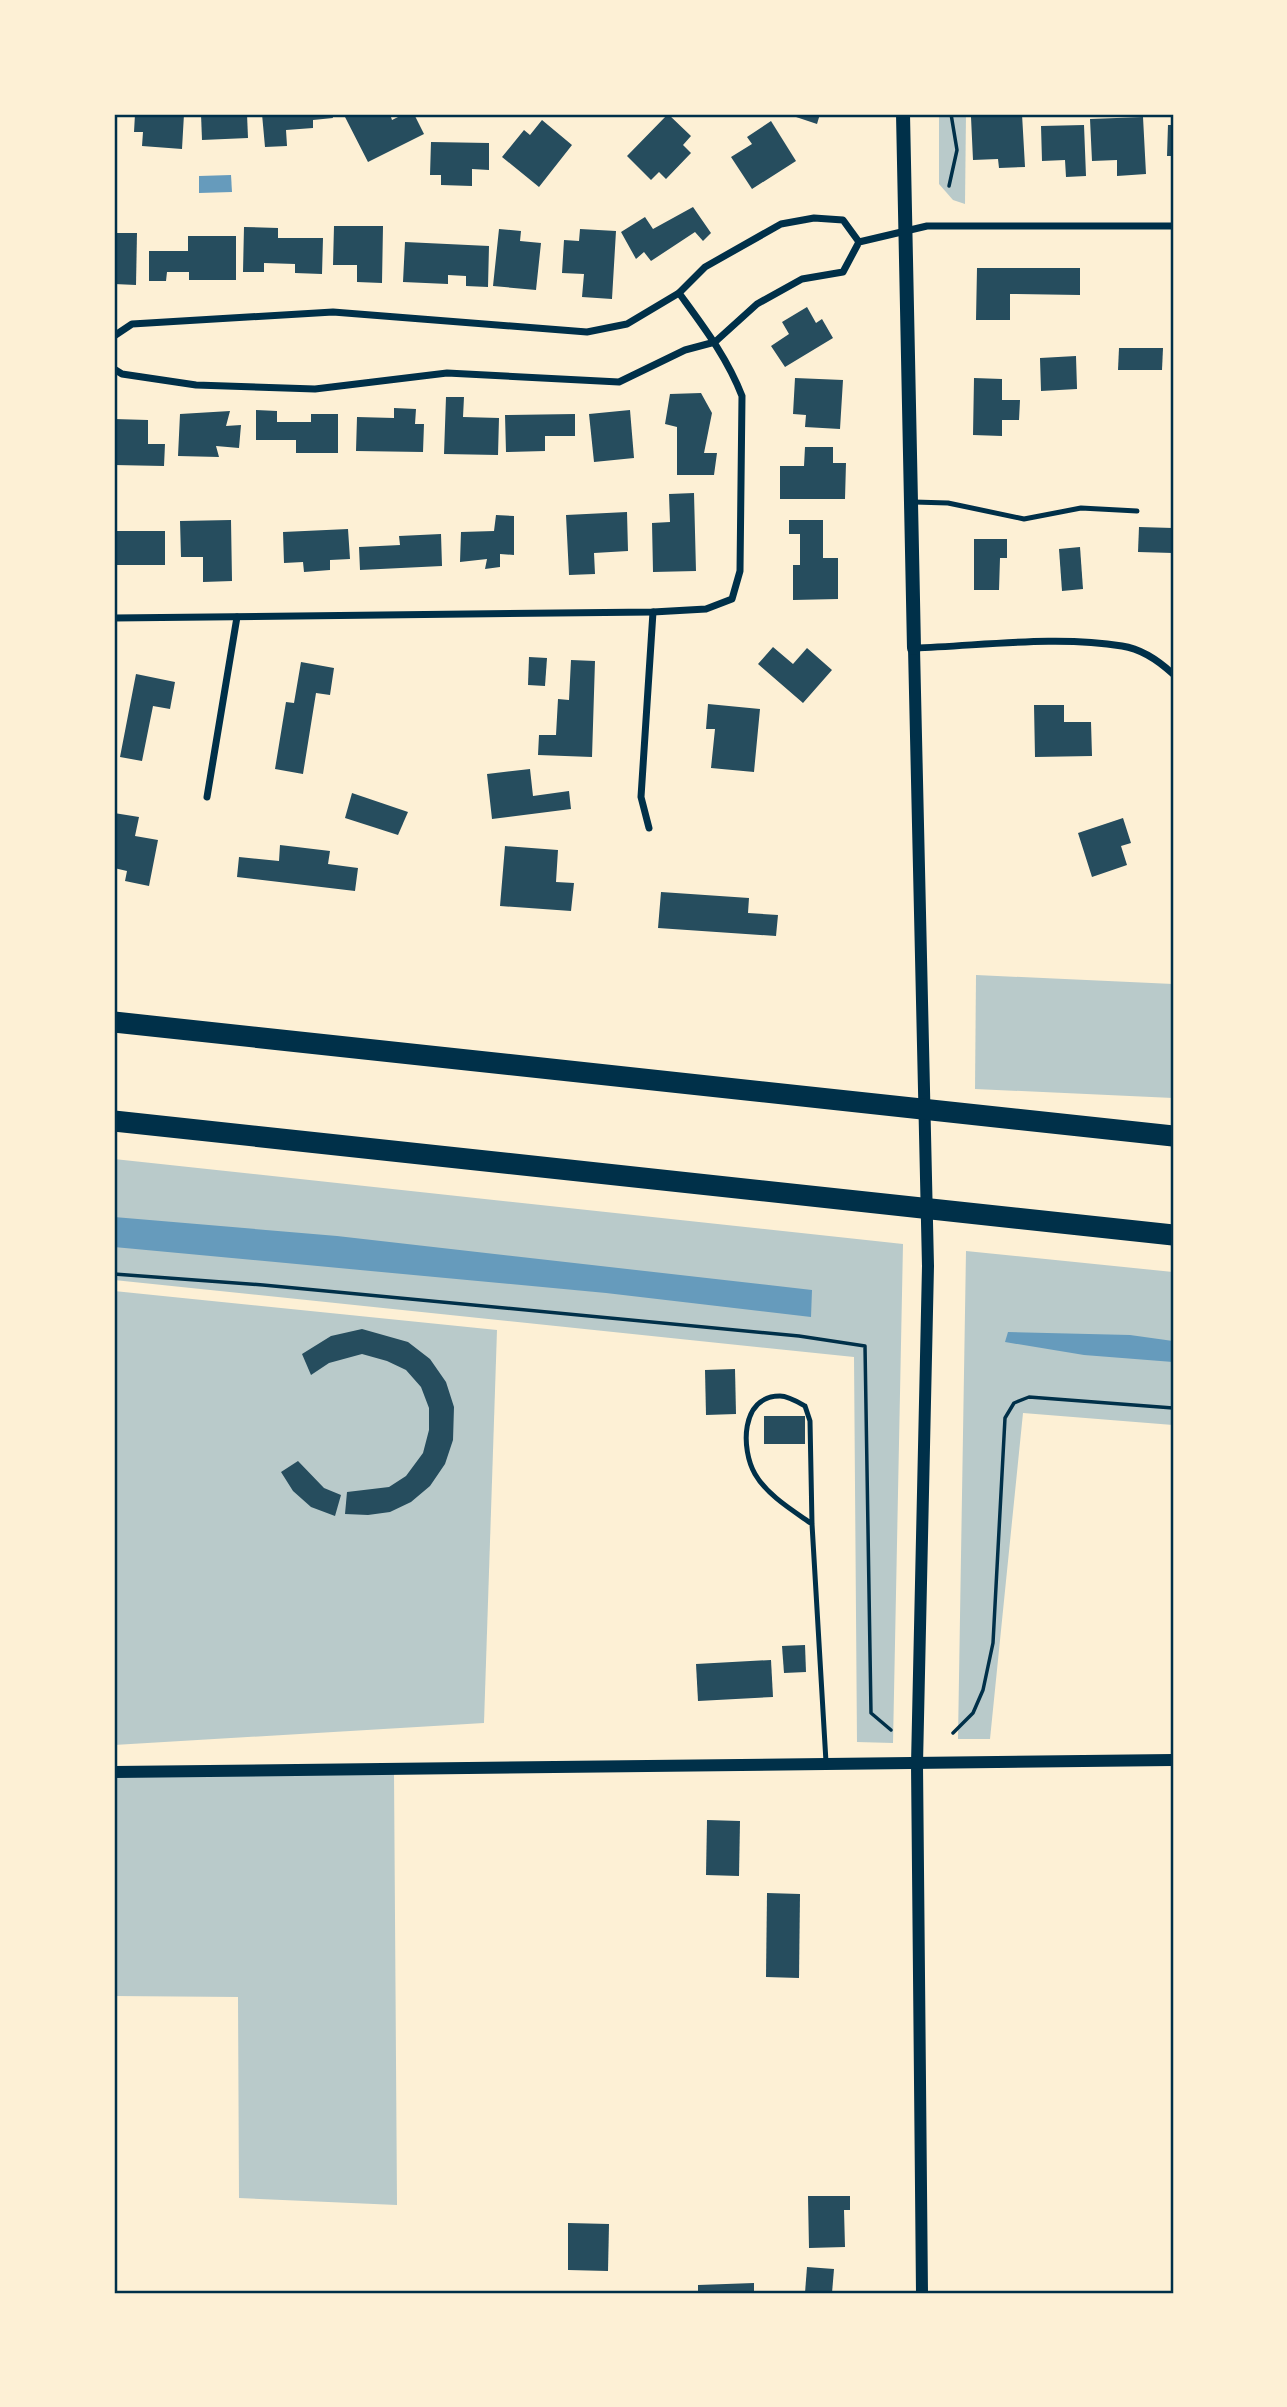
<svg xmlns="http://www.w3.org/2000/svg" width="1287" height="2407" viewBox="0 0 1287 2407" font-family="'DejaVu Sans',sans-serif">
<style>
.green{fill:#b9caca}
.water{fill:#669bbc}
.building{fill:#264d5e}
.lines{fill:none;stroke-linecap:round;stroke-linejoin:round}
.path{stroke:#003049;stroke-width:3.5}
.service{stroke:#003049;stroke-width:5}
.minor{stroke:#003049;stroke-width:7}
.tertiary{stroke:#003049;stroke-width:12}
.secondary{stroke:#003049;stroke-width:14}
.motorway{stroke:#003049;stroke-width:21}
.neatline{fill:none;stroke:#003049;stroke-width:2.5}
</style>
<rect width="100%" height="100%" fill="#fdf0d5"/>
<g class="green">
<polygon points="939,114 966,114 965,204 953,200 939,184"/>
<polygon points="976,975 1173,984 1173,1098 975,1089"/>
<polygon points="114,1159 903,1244 893,1743 857,1742 854,1357 114,1280"/>
<polygon points="966,1251 1173,1272 1173,1425 1023,1413 990,1739 958,1739"/>
<polygon points="114,1291 497,1330 484,1723 114,1745"/>
<polygon points="394,1773 397,2205 239,2198 238,1997 114,1996 114,1775"/>
</g>
<g class="water">
<polygon points="231,175 232,192 199,193 199,176"/>
<polygon points="114,1217 337,1236 812,1290 811,1317 606,1293 114,1247"/>
<polygon points="1008,1332 1130,1335 1173,1341 1173,1362 1084,1355 1005,1342"/>
</g>
<g class="building">
<polygon points="135,114 184,114 182,149 142,146 143,132 134,132"/>
<polygon points="201,114 247,114 248,138 202,140"/>
<polygon points="262,114 332,114 333,118 313,120 313,128 286,130 287,146 265,147"/>
<polygon points="351,114 390,114 392,120 404,114 414,114 424,134 368,162 345,117"/>
<polygon points="668,114 691,136 683,145 691,153 666,179 659,172 651,180 627,156"/>
<polygon points="787,114 820,114 817,124"/>
<polygon points="1022,114 1025,167 999,168 998,159 973,160 971,117"/>
<polygon points="1143,117 1146,174 1117,176 1117,160 1092,161 1090,119"/>
<polygon points="542,120 572,145 539,187 502,157 524,130 530,135"/>
<polygon points="771,121 796,161 752,189 731,157 752,144 747,137"/>
<polygon points="1084,125 1086,176 1066,177 1065,160 1042,161 1041,126"/>
<polygon points="1168,125 1173,125 1173,156 1167,156"/>
<polygon points="431,142 489,143 489,170 472,169 472,186 441,185 441,175 430,175"/>
<polygon points="693,207 711,233 703,241 695,232 651,261 644,252 636,259 621,232 645,217 653,229"/>
<polygon points="334,226 383,226 382,283 357,282 357,265 333,265"/>
<polygon points="244,227 278,228 278,238 323,238 322,274 295,273 295,264 264,263 264,272 243,272"/>
<polygon points="499,229 521,231 520,241 541,243 536,290 493,286"/>
<polygon points="580,229 616,231 612,299 582,297 584,274 562,273 564,240 579,241"/>
<polygon points="114,233 137,233 136,285 114,284"/>
<polygon points="188,236 236,236 236,280 189,280 189,272 167,272 166,281 149,281 149,251 188,251"/>
<polygon points="405,242 489,246 488,287 466,286 466,276 448,275 448,284 403,282"/>
<polygon points="977,268 1080,268 1080,295 1010,294 1010,320 976,320"/>
<polygon points="807,307 816,323 822,319 833,338 785,367 771,346 789,334 782,322"/>
<polygon points="1119,348 1163,348 1162,370 1118,370"/>
<polygon points="1076,356 1077,389 1041,391 1040,358"/>
<polygon points="795,378 843,380 840,429 805,427 806,415 793,414"/>
<polygon points="974,378 1002,379 1002,400 1020,400 1019,420 1002,420 1002,436 973,435"/>
<polygon points="701,393 712,413 704,453 717,453 714,475 677,475 677,427 665,424 670,394"/>
<polygon points="446,397 464,397 463,417 499,418 498,455 444,454"/>
<polygon points="394,408 416,409 415,424 424,424 423,452 356,451 357,417 394,418"/>
<polygon points="256,410 277,411 277,422 311,422 311,414 338,414 338,453 296,453 296,440 256,440"/>
<polygon points="630,410 634,458 594,462 589,414"/>
<polygon points="230,411 226,426 241,425 239,448 216,446 219,457 178,456 180,414"/>
<polygon points="575,414 575,436 545,436 545,451 506,452 505,415"/>
<polygon points="114,419 148,420 148,444 165,444 164,466 114,465"/>
<polygon points="805,447 833,447 833,463 846,463 845,499 780,499 780,466 804,466"/>
<polygon points="694,493 696,571 653,572 652,523 670,522 669,494"/>
<polygon points="627,512 628,551 594,553 595,574 569,575 566,515"/>
<polygon points="496,515 514,516 514,555 500,554 500,567 485,569 487,559 460,562 461,532 494,531"/>
<polygon points="231,520 232,581 203,582 203,557 181,557 180,521"/>
<polygon points="789,520 823,520 823,558 838,558 838,599 793,600 793,565 800,565 800,534 789,534"/>
<polygon points="1139,527 1173,528 1173,553 1138,552"/>
<polygon points="348,529 350,559 330,560 330,570 304,572 303,562 284,563 283,532"/>
<rect x="114" y="531" width="51" height="34"/>
<polygon points="441,534 442,566 360,570 359,547 400,545 399,536"/>
<polygon points="974,539 1007,539 1007,558 1000,558 999,590 974,590"/>
<polygon points="1080,547 1083,589 1062,591 1059,549"/>
<polygon points="773,647 793,664 807,648 832,670 803,703 758,664"/>
<polygon points="529,657 547,658 545,686 528,685"/>
<polygon points="571,660 595,661 592,757 538,755 539,735 556,735 558,699 569,700"/>
<polygon points="301,662 334,668 330,695 316,693 303,774 275,769 286,702 294,703"/>
<polygon points="136,674 175,682 170,709 153,706 142,761 120,757"/>
<polygon points="708,704 760,709 754,772 711,768 715,729 706,729"/>
<polygon points="1034,705 1064,705 1064,722 1091,722 1092,756 1035,757"/>
<polygon points="530,769 533,796 569,791 571,809 492,819 487,774"/>
<polygon points="352,793 408,812 398,835 345,818"/>
<polygon points="114,813 139,817 135,836 158,840 149,886 125,881 127,871 114,868"/>
<polygon points="1123,818 1131,843 1121,846 1127,865 1092,877 1078,833"/>
<polygon points="280,845 330,851 328,864 358,868 355,891 237,877 239,857 279,861"/>
<polygon points="505,846 558,850 556,882 574,883 571,911 500,906"/>
<polygon points="661,892 749,898 748,913 778,915 776,936 658,928"/>
<polygon points="362,1329 408,1342 430,1359 446,1382 454,1407 453,1440 445,1464 430,1486 411,1502 390,1512 368,1515 345,1514 347,1492 389,1487 406,1476 423,1453 429,1430 429,1408 421,1387 406,1370 387,1361 362,1354 329,1363 311,1375 302,1354 331,1336"/>
<polygon points="735,1369 736,1414 706,1415 705,1370"/>
<rect x="764" y="1416" width="41" height="28"/>
<polygon points="298,1461 324,1488 341,1495 335,1516 311,1507 293,1491 281,1472"/>
<polygon points="805,1645 806,1672 784,1673 782,1646"/>
<polygon points="771,1660 773,1697 698,1701 696,1664"/>
<polygon points="707,1820 740,1821 739,1876 706,1875"/>
<polygon points="767,1893 800,1894 799,1978 766,1977"/>
<polygon points="808,2196 850,2196 850,2210 844,2210 845,2247 809,2248"/>
<polygon points="568,2223 609,2224 608,2271 568,2270"/>
<polygon points="807,2267 834,2269 832,2293 805,2293"/>
<polygon points="754,2283 754,2293 698,2293 698,2285"/>
</g>
<g class="lines">
<g class="path">
<polyline points="949,186 957,150 951,114"/>
<polyline points="114,1274 263,1285 799,1336 865,1346 871,1713 891,1730"/>
<polyline points="953,1733 973,1713 983,1690 993,1643 1005,1418 1014,1403 1029,1397 1173,1408"/>
</g>
<g class="service">
<polyline points="914,502 948,503 1024,519 1081,508 1137,511"/>
<path d="M 812,1524 C 792,1510 767,1495 755,1474 C 741,1450 740,1396 780,1396 C 788,1396 798,1402 805,1406 L 810,1421 L 812,1524 L 826,1762"/>
</g>
<g class="minor">
<polyline points="114,336 132,324 333,312 587,332 627,324 679,293 705,267 781,224 814,218 843,220 859,242"/>
<polyline points="114,369 122,374 196,385 315,389 447,373 619,382 685,350 715,342 757,304 802,279 843,272 859,242 927,226 1173,226"/>
<path d="M 114,618 L 653,612 L 706,609 L 732,599 L 740,571 L 742,396 C 727,357 703,326 679,293"/>
<path d="M 914,648 C 980,646 1057,635 1122,646 C 1142,649 1159,661 1173,674"/>
<polyline points="207,797 237,617"/>
<polyline points="649,828 641,797 653,612"/>
</g>
<g class="tertiary">
<polyline points="914,648 928,1266 917,1764 922,2293"/>
<polyline points="114,1772 1173,1760"/>
</g>
<polyline class="secondary" points="903,114 914,648"/>
<g class="motorway">
<polyline points="114,1022 1173,1136"/>
<polyline points="114,1121 1173,1235"/>
</g>
</g>
<rect width="1287" height="2407" fill="none" stroke="#fdf0d5" stroke-width="231"/>
<rect x="116" y="116" width="1056" height="2176" class="neatline"/>
</svg>
